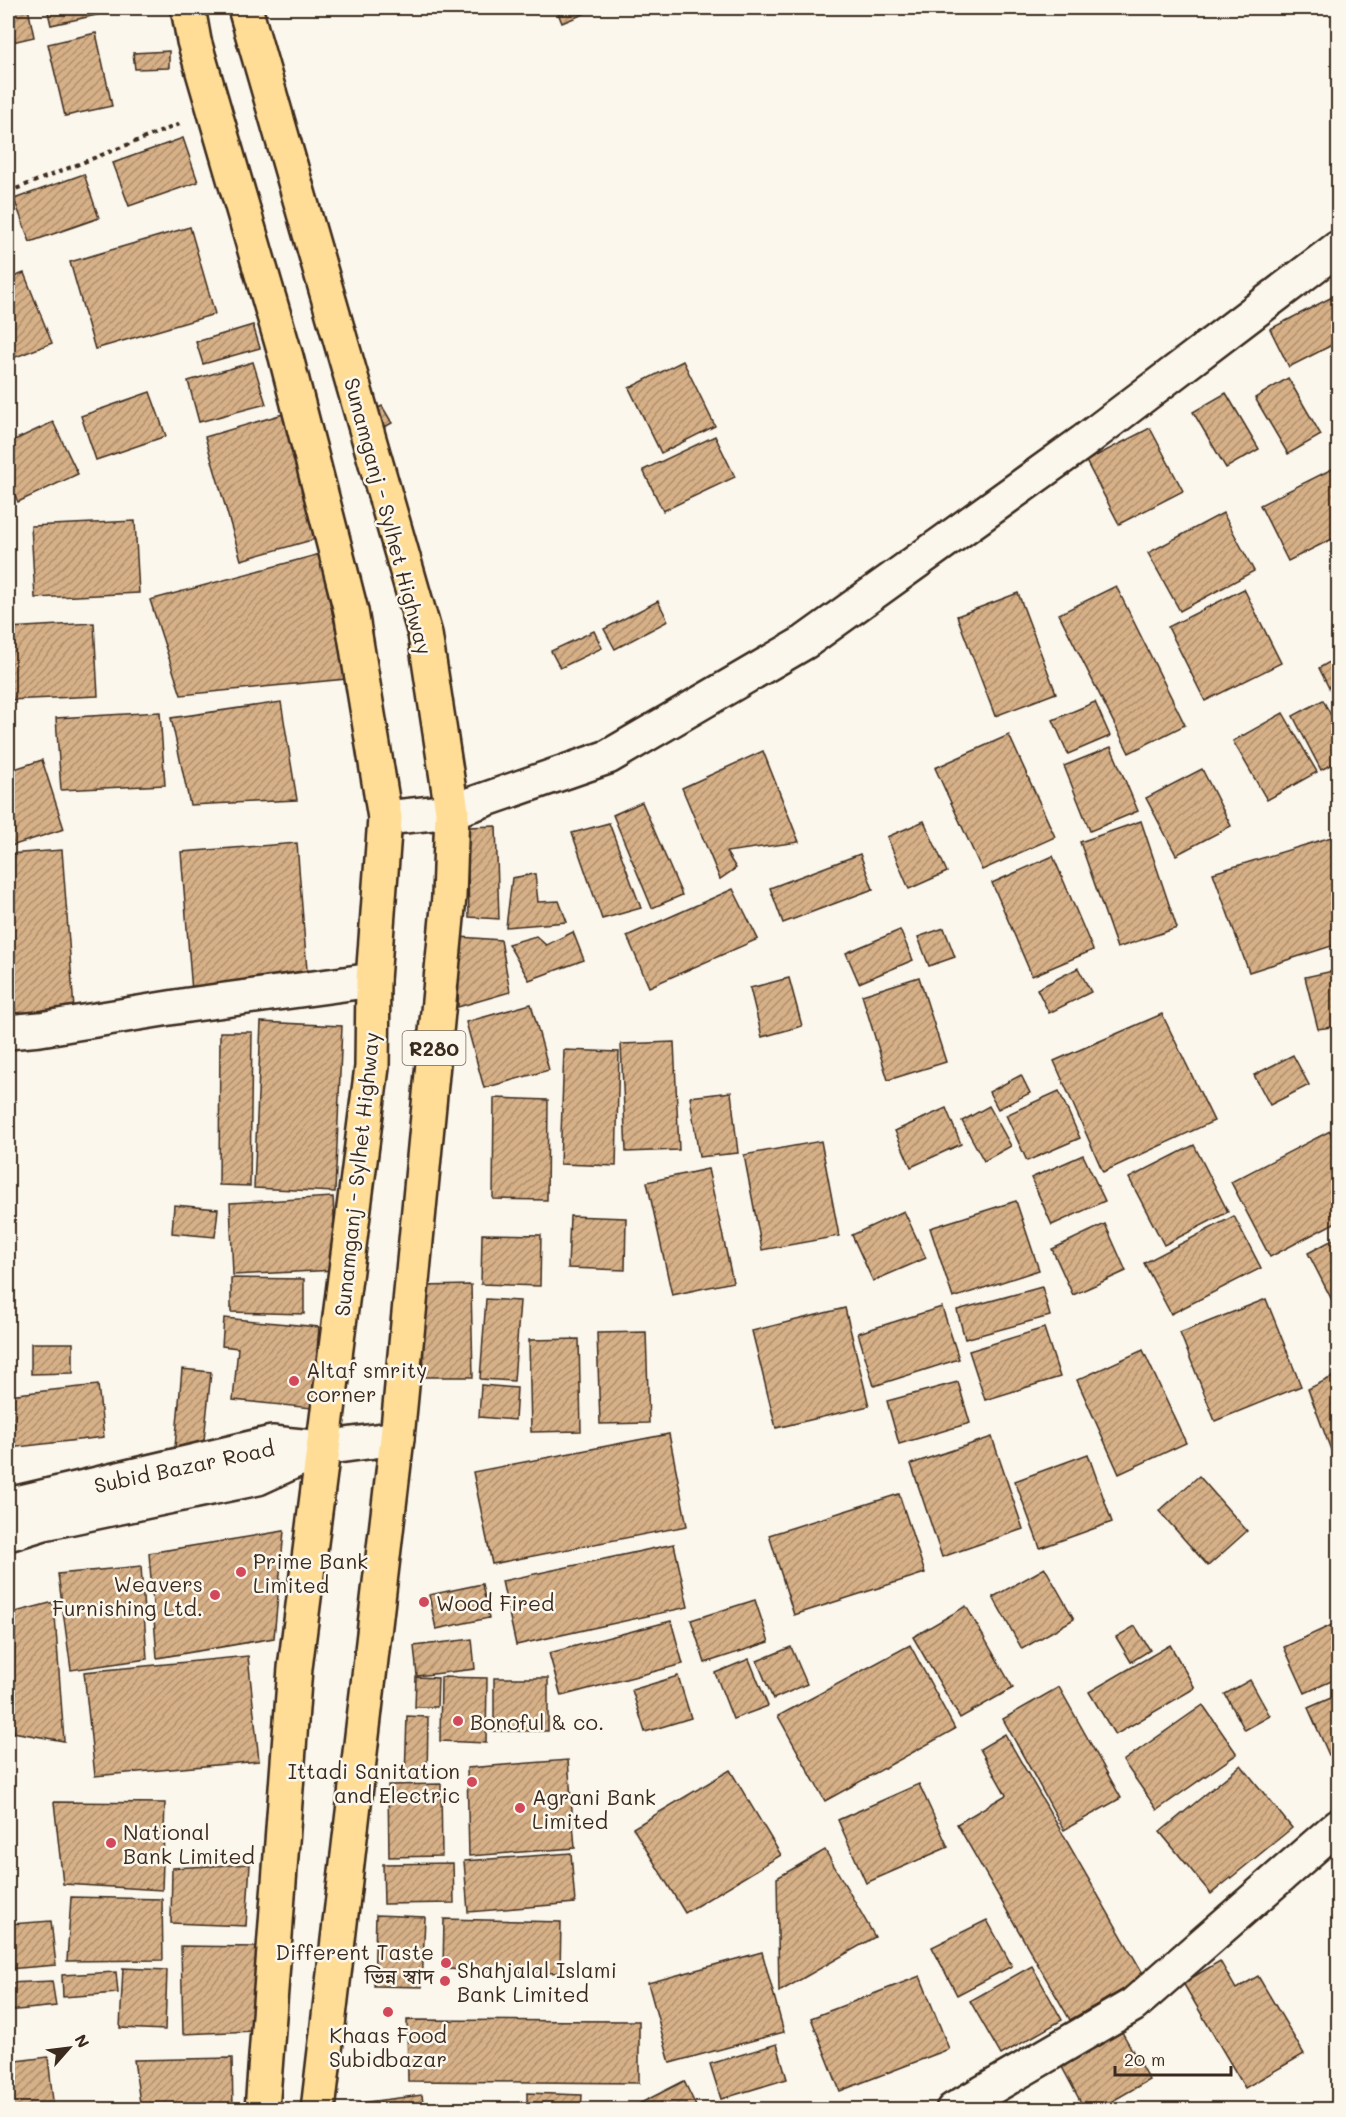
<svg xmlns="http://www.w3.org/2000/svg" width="1346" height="2117" viewBox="0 0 1346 2117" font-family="Mali,'Noto Sans Bengali',sans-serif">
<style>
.building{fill:url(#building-hatch);stroke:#3b2a1e;stroke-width:1.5}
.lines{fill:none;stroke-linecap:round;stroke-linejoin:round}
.minor-casing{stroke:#3b2a1e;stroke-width:38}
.tertiary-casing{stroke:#3b2a1e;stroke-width:38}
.secondary-casing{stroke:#3b2a1e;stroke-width:38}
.primary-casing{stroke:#3b2a1e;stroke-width:38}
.path{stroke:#3b2a1e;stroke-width:4;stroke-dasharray:4.5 4.5;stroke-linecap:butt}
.minor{stroke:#fbf7ec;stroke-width:33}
.tertiary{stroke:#fbf7ec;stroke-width:33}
.secondary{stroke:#fbf7ec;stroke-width:33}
.primary{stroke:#ffdd96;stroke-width:33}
.poi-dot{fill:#d1495b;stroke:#fbf7ec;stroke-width:2}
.labels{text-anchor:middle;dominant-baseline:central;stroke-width:5;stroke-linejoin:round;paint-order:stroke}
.shield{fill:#fbf7ec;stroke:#75685c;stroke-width:1.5}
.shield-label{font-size:20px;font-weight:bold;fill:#3b2a1e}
.street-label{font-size:21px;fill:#3b2a1e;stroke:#fbf7ec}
.poi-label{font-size:21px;fill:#3b2a1e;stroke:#fbf7ec;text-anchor:start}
</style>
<defs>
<pattern id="building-hatch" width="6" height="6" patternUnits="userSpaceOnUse" patternTransform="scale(1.5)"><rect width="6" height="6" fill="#d6b087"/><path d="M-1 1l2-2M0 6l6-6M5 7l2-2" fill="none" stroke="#af8f6e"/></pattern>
</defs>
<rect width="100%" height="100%" fill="#fbf7ec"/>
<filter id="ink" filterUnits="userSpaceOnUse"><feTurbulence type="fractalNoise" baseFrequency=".0167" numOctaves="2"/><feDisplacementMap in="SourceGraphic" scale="12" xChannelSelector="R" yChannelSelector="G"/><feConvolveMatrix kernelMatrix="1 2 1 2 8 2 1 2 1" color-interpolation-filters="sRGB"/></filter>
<g filter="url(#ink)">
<g class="building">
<polygon points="8,8 28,8 34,37 8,43"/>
<polygon points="47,8 128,8 51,25"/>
<polygon points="556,8 598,8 562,23"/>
<polygon points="96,33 112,106 65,116 48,44"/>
<polygon points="169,51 169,68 135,69 133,53"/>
<polygon points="183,138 198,182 129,206 113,163"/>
<polygon points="84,174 99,218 30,242 14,199"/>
<polygon points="190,227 215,314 95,349 70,262"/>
<polygon points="24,273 52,343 8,360 8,279"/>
<polygon points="1338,294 1338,342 1289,367 1270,329"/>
<polygon points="253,325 260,348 203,364 196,342"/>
<polygon points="683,361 715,426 661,453 629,388"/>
<polygon points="253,362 266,404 199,422 188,381"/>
<polygon points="1288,378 1321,435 1288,454 1255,398"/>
<polygon points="150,392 166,436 96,460 81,416"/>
<polygon points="1226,393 1259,449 1226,468 1193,412"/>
<polygon points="382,406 392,423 383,428 373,411"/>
<polygon points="290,412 326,536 241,560 205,437"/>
<polygon points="53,422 78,474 18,502 8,480 8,443"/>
<polygon points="1150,428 1183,491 1119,524 1086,461"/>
<polygon points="715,436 735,477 663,511 643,470"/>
<polygon points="1338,466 1338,536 1288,561 1260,505"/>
<polygon points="1223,513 1254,571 1180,611 1148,553"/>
<polygon points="135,521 139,593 35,598 31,526"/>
<polygon points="320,554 346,679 181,695 150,600"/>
<polygon points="1116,586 1185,725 1129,753 1059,614"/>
<polygon points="1244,589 1281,663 1205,701 1168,627"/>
<polygon points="1018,593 1056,693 995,716 957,616"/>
<polygon points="658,601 668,621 615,649 604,629"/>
<polygon points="94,623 98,696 8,700 8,628"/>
<polygon points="594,631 602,648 560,668 551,651"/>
<polygon points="1338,657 1338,706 1319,668"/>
<polygon points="1323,700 1338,729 1338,761 1321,770 1293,716"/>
<polygon points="281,702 297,800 190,805 171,718"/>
<polygon points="1095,702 1110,736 1068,754 1053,720"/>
<polygon points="160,712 165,785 61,790 56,718"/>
<polygon points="1283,713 1317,772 1267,800 1233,741"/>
<polygon points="1009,735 1055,837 982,870 935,768"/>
<polygon points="1111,747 1138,811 1090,831 1064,766"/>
<polygon points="763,751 799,842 726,852 736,868 720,879 682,788"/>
<polygon points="42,760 64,829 8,847 8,771"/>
<polygon points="1202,769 1231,826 1176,855 1146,798"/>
<polygon points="642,802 682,895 652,908 613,815"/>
<polygon points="924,821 947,872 909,889 887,837"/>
<polygon points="1141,821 1177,928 1117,948 1080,842"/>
<polygon points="609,823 641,908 602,919 572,833"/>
<polygon points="496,826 499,919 469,917 467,827"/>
<polygon points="1338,835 1338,944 1249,972 1213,873"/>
<polygon points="297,843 308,983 192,992 181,852"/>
<polygon points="62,850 74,1009 15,1013 8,913 8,854"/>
<polygon points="860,854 873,889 783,923 770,888"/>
<polygon points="1053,856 1093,950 1032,976 992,883"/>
<polygon points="535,874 538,902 559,901 567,922 506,927 512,878"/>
<polygon points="733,889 758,939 649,987 627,936"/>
<polygon points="944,928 955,957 929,966 918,937"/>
<polygon points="900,930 913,960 859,983 846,953"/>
<polygon points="573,932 584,960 529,980 508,944 536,936 546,945"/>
<polygon points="460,937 501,940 510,992 458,1007"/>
<polygon points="1078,968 1091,992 1049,1013 1037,989"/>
<polygon points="1338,970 1338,1026 1318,1029 1305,977"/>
<polygon points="919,977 946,1062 888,1080 862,995"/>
<polygon points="789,978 802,1026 762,1037 750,988"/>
<polygon points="531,1004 549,1070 484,1088 466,1022"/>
<polygon points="1162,1014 1214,1121 1103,1172 1054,1061"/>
<polygon points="261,1022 342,1026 335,1192 254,1188"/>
<polygon points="220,1032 252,1032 250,1186 219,1185"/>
<polygon points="674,1042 679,1150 626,1152 621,1044"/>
<polygon points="564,1050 619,1052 616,1166 560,1164"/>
<polygon points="1293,1055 1309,1085 1270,1105 1254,1075"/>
<polygon points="1021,1075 1030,1093 998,1109 989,1092"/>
<polygon points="1059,1091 1080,1138 1027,1161 1006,1115"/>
<polygon points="731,1092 738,1153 699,1157 690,1097"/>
<polygon points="494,1098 548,1100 547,1200 493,1199"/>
<polygon points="989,1106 1011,1146 984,1161 962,1121"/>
<polygon points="946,1108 961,1144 911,1167 895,1131"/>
<polygon points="1330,1131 1338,1147 1338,1221 1270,1257 1231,1182"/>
<polygon points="821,1141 839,1236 762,1250 744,1155"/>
<polygon points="1194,1145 1228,1212 1164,1245 1129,1178"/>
<polygon points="1083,1155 1105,1201 1052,1225 1031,1178"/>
<polygon points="708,1169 733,1282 672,1295 647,1182"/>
<polygon points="333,1197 337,1270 233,1275 230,1203"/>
<polygon points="1016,1201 1039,1270 953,1298 930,1228"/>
<polygon points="174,1205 218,1209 215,1237 172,1233"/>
<polygon points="904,1211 926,1258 873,1281 852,1235"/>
<polygon points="570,1216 626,1218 625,1270 568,1268"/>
<polygon points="1234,1216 1261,1268 1171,1314 1144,1263"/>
<polygon points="1105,1224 1126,1271 1073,1295 1052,1249"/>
<polygon points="482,1234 541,1235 540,1286 481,1284"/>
<polygon points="1338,1237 1338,1305 1335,1306 1308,1253"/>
<polygon points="231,1278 304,1279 304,1314 231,1312"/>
<polygon points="471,1285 473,1377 424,1377 422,1286"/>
<polygon points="1042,1287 1050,1316 965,1339 957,1310"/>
<polygon points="486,1299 520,1301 514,1381 480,1379"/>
<polygon points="1266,1299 1301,1386 1215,1421 1180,1333"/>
<polygon points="942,1307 959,1359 874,1386 858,1333"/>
<polygon points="845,1308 869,1406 776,1428 752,1331"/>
<polygon points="224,1318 319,1327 312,1408 233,1400 238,1348 222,1346"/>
<polygon points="1044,1328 1060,1377 985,1400 969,1351"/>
<polygon points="646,1332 649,1423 600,1424 597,1333"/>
<polygon points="579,1339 581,1431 531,1432 529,1340"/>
<polygon points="31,1343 73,1343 73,1373 31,1374"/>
<polygon points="1143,1350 1186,1443 1119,1474 1077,1380"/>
<polygon points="182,1369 211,1372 203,1450 175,1447"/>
<polygon points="1338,1374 1338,1456 1334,1458 1308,1389"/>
<polygon points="958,1382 970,1423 899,1444 887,1401"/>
<polygon points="98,1385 104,1437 9,1448 8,1395"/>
<polygon points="481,1385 517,1388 515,1420 479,1417"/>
<polygon points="669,1434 687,1526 492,1564 473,1472"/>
<polygon points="992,1437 1023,1529 942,1557 911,1464"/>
<polygon points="1088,1454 1112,1522 1040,1548 1015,1481"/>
<polygon points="1199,1476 1247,1531 1208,1566 1159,1511"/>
<polygon points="899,1494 925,1573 794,1615 769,1535"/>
<polygon points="284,1531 274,1638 157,1658 149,1553"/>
<polygon points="674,1544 688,1607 516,1645 502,1581"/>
<polygon points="141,1566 147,1659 71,1670 58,1574"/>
<polygon points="1045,1568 1074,1619 1022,1649 993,1597"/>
<polygon points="482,1584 489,1618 436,1629 429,1595"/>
<polygon points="755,1600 769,1642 705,1663 691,1620"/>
<polygon points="54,1602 64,1741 13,1732 15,1612"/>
<polygon points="966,1606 1013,1688 960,1718 913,1637"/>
<polygon points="671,1621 683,1664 561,1696 549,1653"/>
<polygon points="1336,1623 1338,1629 1338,1678 1305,1693 1284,1647"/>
<polygon points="1135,1626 1150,1650 1131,1662 1116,1637"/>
<polygon points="472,1639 475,1669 417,1676 414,1646"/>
<polygon points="910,1645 955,1729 825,1801 778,1716"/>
<polygon points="1170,1645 1195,1688 1115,1735 1089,1692"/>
<polygon points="791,1647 807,1684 773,1699 757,1661"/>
<polygon points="248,1656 259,1761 95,1776 84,1672"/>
<polygon points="749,1659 768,1706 733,1719 715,1673"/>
<polygon points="678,1676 691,1718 645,1732 632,1690"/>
<polygon points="416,1677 438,1678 437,1707 415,1707"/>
<polygon points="441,1677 487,1678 486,1743 440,1741"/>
<rect x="494" y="1678" width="54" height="53"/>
<polygon points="1250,1680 1270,1716 1245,1730 1225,1694"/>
<polygon points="1059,1687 1121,1798 1064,1830 1003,1719"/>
<polygon points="1338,1695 1338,1751 1329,1755 1308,1708"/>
<polygon points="1203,1705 1237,1754 1157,1810 1123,1761"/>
<polygon points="407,1716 428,1717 427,1778 405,1777"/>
<polygon points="1005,1734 1145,1977 1070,2020 957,1824 1006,1795 980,1749"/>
<polygon points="568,1760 575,1848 469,1856 467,1768"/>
<polygon points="1241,1765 1292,1828 1211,1894 1160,1832"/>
<polygon points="730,1770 781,1855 685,1913 633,1828"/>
<polygon points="441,1784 442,1856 389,1857 388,1785"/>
<polygon points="919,1784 948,1847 866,1883 838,1820"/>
<polygon points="54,1802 165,1803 162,1890 63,1884"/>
<polygon points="825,1850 875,1937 779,1992 777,1878"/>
<polygon points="571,1853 575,1903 468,1912 464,1861"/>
<polygon points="453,1863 454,1903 384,1904 383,1864"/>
<polygon points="250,1864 246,1926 171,1923 172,1868"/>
<polygon points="8,1897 11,1924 51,1921 56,1965 8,1969"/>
<polygon points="71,1897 162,1899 163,1960 67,1961"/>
<polygon points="376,1915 425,1917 422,1987 374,1986"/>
<polygon points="444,1919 561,1922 560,1973 443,1969"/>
<polygon points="987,1920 1012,1966 957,1995 932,1947"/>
<polygon points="181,1946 257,1947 254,2031 183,2034"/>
<polygon points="762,1952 784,2032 670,2063 648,1983"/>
<polygon points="1220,1961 1236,1989 1258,1976 1304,2054 1245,2088 1183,1983"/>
<polygon points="1032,1966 1062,2020 1001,2055 970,2001"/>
<polygon points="123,1968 167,1970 165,2030 120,2028"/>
<polygon points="116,1972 118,1993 63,1997 62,1975"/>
<polygon points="920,1976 949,2049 840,2091 811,2018"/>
<polygon points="52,1981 56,2006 8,2011 8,1983"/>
<polygon points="407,2020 639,2021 639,2083 408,2081"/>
<polygon points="1122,2032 1149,2080 1097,2110 1085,2110 1062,2067"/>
<polygon points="777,2044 787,2079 721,2099 710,2064"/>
<polygon points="48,2057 54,2110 8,2110 8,2062"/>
<polygon points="232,2058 233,2110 141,2110 134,2060"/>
<polygon points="684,2081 698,2110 627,2110"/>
<polygon points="527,2093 582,2095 581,2110 527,2110"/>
<polygon points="422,2095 424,2110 360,2110 359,2103"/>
</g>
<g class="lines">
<g class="minor-casing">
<g id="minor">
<polyline points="385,818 452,811 608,757 805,642 1083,442 1338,248"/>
<polyline points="8,1032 40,1029 188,1005 373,980"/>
<polyline points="953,2110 1133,2005 1338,1826"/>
</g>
</g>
<g class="tertiary-casing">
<polyline id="tertiary" points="323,1448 397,1438"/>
</g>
<g class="secondary-casing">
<g id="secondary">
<polyline points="8,1505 272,1443 322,1448"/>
<polyline points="8,1534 44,1523 258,1478 323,1448"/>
</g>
</g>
<g class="primary-casing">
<g id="primary">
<polyline points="188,8 194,41 286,357 351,611 385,818 373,980 372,1067 295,1668 262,2110"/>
<polyline points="245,8 425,634 452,811 449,897 397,1438 318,2110"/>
</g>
</g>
<polyline class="path" points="8,192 180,124"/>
<use href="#minor" class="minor"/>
<use href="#tertiary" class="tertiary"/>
<use href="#secondary" class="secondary"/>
<use href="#primary" class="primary"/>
</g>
</g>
<g class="poi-dot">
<circle cx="294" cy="1381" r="6"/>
<circle cx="241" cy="1572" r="6"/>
<circle cx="215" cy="1595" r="6"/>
<circle cx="424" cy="1602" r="6"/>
<circle cx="458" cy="1721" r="6"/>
<circle cx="472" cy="1782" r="6"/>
<circle cx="520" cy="1808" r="6"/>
<circle cx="111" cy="1843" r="6"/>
<circle cx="446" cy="1963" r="6"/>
<circle cx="445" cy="1981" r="6"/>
<circle cx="388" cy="2012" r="6"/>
</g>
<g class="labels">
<rect class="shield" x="402.5" y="1031" width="63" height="34" rx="4.5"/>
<g class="shield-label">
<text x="434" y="1048">R280</text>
</g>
<g class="street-label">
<text transform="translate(389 516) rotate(75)">Sunamganj - Sylhet Highway</text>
<text transform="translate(356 1174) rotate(-84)">Sunamganj - Sylhet Highway</text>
<text transform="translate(184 1466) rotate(-12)">Subid Bazar Road</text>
</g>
<g class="poi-label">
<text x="306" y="1369">Altaf smrity<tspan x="306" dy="24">corner</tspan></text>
<text x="253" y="1560">Prime Bank<tspan x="253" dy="24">Limited</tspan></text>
<text x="203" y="1583" text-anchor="end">Weavers<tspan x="203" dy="24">Furnishing Ltd.</tspan></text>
<text x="436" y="1602">Wood Fired</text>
<text x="470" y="1721">Bonoful &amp; co.</text>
<text x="460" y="1770" text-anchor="end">Ittadi Sanitation<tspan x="460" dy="24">and Electric</tspan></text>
<text x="532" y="1796">Agrani Bank<tspan x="532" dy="24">Limited</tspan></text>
<text x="123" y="1831">National<tspan x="123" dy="24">Bank Limited</tspan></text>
<text x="434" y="1951" text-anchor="end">Different Taste<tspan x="434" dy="24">ভিন্ন স্বাদ</tspan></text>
<text x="457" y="1969">Shahjalal Islami<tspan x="457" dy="24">Bank Limited</tspan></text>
<text x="388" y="2034" text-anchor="middle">Khaas Food<tspan x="388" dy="24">Subidbazar</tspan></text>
</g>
</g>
<rect width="1346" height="2117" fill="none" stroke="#fbf7ec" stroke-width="30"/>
<rect x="15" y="15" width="1316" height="2087" fill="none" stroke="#3b2a1e" stroke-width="2" filter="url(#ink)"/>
<g transform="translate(69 2048) rotate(62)" stroke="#fbf7ec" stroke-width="4.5" paint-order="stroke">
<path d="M0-4.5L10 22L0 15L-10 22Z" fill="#3b2a1e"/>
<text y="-9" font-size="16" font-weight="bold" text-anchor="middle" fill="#3b2a1e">N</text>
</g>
<path d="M1115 2066v9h116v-9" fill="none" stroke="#3b2a1e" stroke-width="3"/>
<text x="1124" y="2066" font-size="18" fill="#3b2a1e" stroke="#fbf7ec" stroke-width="4.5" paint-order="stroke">20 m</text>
</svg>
